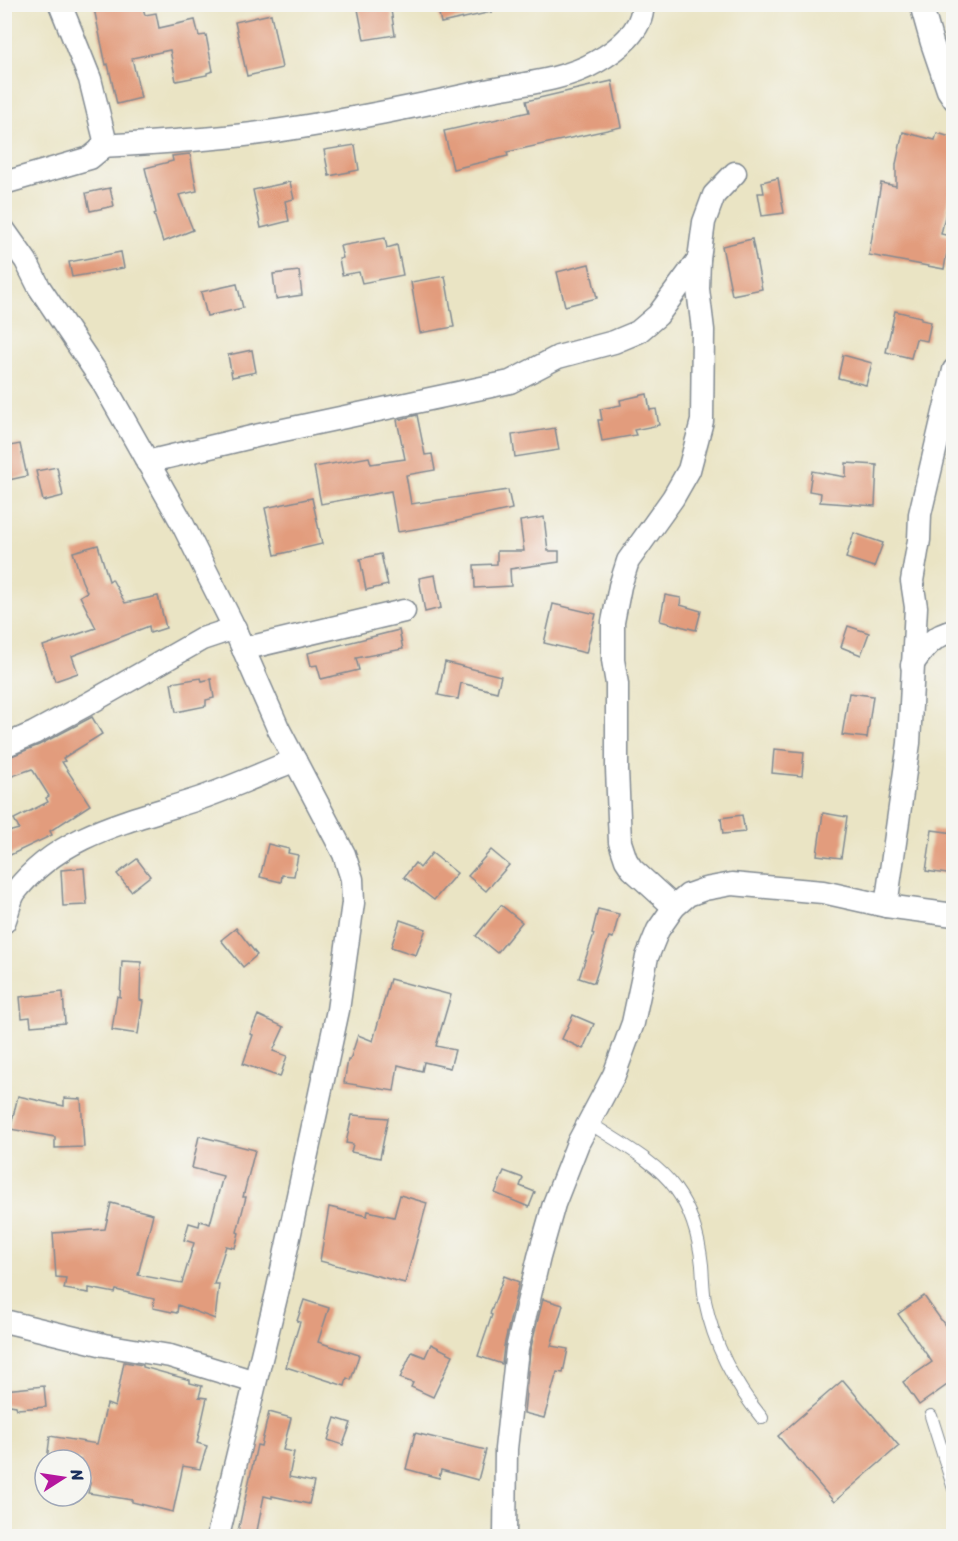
<svg xmlns="http://www.w3.org/2000/svg" width="958" height="1541" viewBox="0 0 958 1541" font-family="Sriracha,sans-serif">
<style>
.building{fill:#e29c7d}
.lines{fill:none;stroke-linecap:round;stroke-linejoin:round}
.lane-casing{stroke:#828a91;stroke-width:14}
.street-casing{stroke:#828a91;stroke-width:25}
.lane{stroke:#fff;stroke-width:12}
.street{stroke:#fff;stroke-width:22}
</style>
<rect width="100%" height="100%" fill="#f6f6f2"/>
<filter id="ink" filterUnits="userSpaceOnUse"><feTurbulence type="fractalNoise" baseFrequency=".0167" numOctaves="2"/><feDisplacementMap in="SourceGraphic" scale="12" xChannelSelector="R" yChannelSelector="G"/><feConvolveMatrix kernelMatrix="1 2 1 2 8 2 1 2 1" color-interpolation-filters="sRGB"/></filter>
<filter id="wash" filterUnits="userSpaceOnUse"><feTurbulence type="fractalNoise" baseFrequency=".008" numOctaves="4" result="noise"/><feDisplacementMap in="SourceGraphic" scale="24" xChannelSelector="R" yChannelSelector="G"/><feGaussianBlur stdDeviation="1.35" result="paint"/><feColorMatrix in="noise" values="0 0 0 0 0 0 0 0 0 0 0 0 0 0 0 0 0 1.4 0 .05"/><feComposite in="paint" operator="in"/></filter>
<g filter="url(#wash)">
<rect width="100%" height="100%" fill="#eae4c4"/>
<g id="blocks">
<g class="building">
<polygon points="93,4 142,4 145,15 156,13 159,28 195,20 199,36 206,35 213,71 207,73 207,75 176,81 170,50 132,58 141,98 117,104 108,64 106,65"/>
<polygon points="357,4 390,4 395,35 364,40"/>
<polygon points="437,4 491,4 492,12 441,23"/>
<polygon points="271,14 282,68 247,76 235,22"/>
<polygon points="612,81 621,127 507,152 508,156 453,169 444,131 529,112 526,101"/>
<polygon points="903,132 935,140 937,133 954,138 954,178 941,234 950,236 944,269 869,255 881,183 896,186 896,164"/>
<polygon points="355,145 359,170 329,176 324,150"/>
<polygon points="190,154 197,191 179,195 193,230 163,242 154,214 156,213 145,168 173,161 172,156"/>
<polygon points="778,178 784,213 762,216 758,193 764,193 762,182"/>
<polygon points="290,182 294,199 285,201 289,221 261,228 253,190"/>
<polygon points="110,188 114,206 90,211 86,193"/>
<polygon points="385,238 387,248 397,245 403,275 362,283 359,272 342,275 339,259 343,258 340,246"/>
<polygon points="752,239 762,289 732,295 722,246"/>
<polygon points="121,252 124,268 72,277 69,262"/>
<polygon points="589,264 597,298 565,306 557,272"/>
<polygon points="299,271 302,295 276,299 273,274"/>
<polygon points="445,276 454,327 420,333 411,282"/>
<polygon points="237,284 243,308 207,316 201,292"/>
<polygon points="895,311 921,317 921,320 931,322 927,341 916,339 911,358 886,352"/>
<polygon points="252,350 256,372 232,377 228,355"/>
<polygon points="843,355 872,363 866,385 838,378"/>
<polygon points="647,394 650,410 656,409 659,425 634,430 636,435 602,441 598,420 602,420 600,409 621,405 620,400"/>
<polygon points="417,415 425,455 432,454 435,470 406,475 411,504 508,490 512,509 444,524 398,532 391,491 321,504 314,467 369,457 371,464 405,459 397,420"/>
<polygon points="555,428 559,450 515,457 512,435"/>
<polygon points="20,444 27,476 4,481 4,447"/>
<polygon points="846,463 877,465 875,506 820,502 821,493 809,491 812,471 846,477"/>
<polygon points="57,467 63,496 43,501 36,471"/>
<polygon points="312,498 322,544 275,555 265,508"/>
<polygon points="544,517 548,551 559,551 559,562 510,569 511,586 475,588 474,565 497,564 497,551 524,551 520,521"/>
<polygon points="854,533 883,543 874,567 846,558"/>
<polygon points="98,545 109,581 112,579 125,603 158,596 166,628 150,633 149,626 72,656 78,673 55,681 43,646 96,628 80,596 87,592 82,581 73,552"/>
<polygon points="381,554 388,585 366,590 360,559"/>
<polygon points="435,575 441,608 425,612 419,578"/>
<polygon points="665,595 681,598 680,605 701,611 696,630 660,621"/>
<polygon points="553,604 596,614 586,653 544,643"/>
<polygon points="848,626 869,633 861,655 841,647"/>
<polygon points="399,630 403,649 356,658 359,670 321,679 317,665 311,666 308,653"/>
<polygon points="445,662 501,676 497,692 461,683 458,699 438,695"/>
<polygon points="201,678 202,681 211,679 214,698 206,700 206,706 176,712 171,683"/>
<polygon points="849,693 873,696 867,738 842,735"/>
<polygon points="92,717 102,734 63,758 65,761 62,762 90,805 50,831 52,835 4,858 4,833 19,829 14,819 48,802 46,798 49,796 32,769 4,779 4,759 39,745"/>
<polygon points="774,749 804,752 802,776 772,773"/>
<polygon points="823,813 847,817 841,858 817,855"/>
<polygon points="742,815 745,832 723,834 721,818"/>
<polygon points="932,830 954,833 954,875 926,871"/>
<polygon points="268,844 289,849 288,853 298,855 294,876 282,875 281,882 260,877"/>
<polygon points="491,850 509,865 486,891 468,876"/>
<polygon points="432,853 457,873 434,900 404,877 415,863 420,868"/>
<polygon points="137,859 150,876 131,891 117,874"/>
<polygon points="84,868 87,905 63,906 61,870"/>
<polygon points="501,905 522,922 497,953 476,936"/>
<polygon points="598,909 619,914 613,938 609,937 594,983 579,978 594,934 592,933"/>
<polygon points="400,920 426,929 416,955 391,947"/>
<polygon points="236,928 257,955 243,967 221,940"/>
<polygon points="122,961 141,962 140,1000 143,1001 138,1034 112,1030 117,996 120,997"/>
<polygon points="390,979 451,995 436,1046 455,1050 450,1068 424,1062 422,1071 398,1065 394,1091 344,1083 348,1060 350,1060 358,1035 373,1041"/>
<polygon points="63,992 65,1023 31,1026 30,1017 22,1018 20,997"/>
<polygon points="258,1015 284,1027 273,1051 287,1056 280,1077 243,1064 253,1035 250,1034"/>
<polygon points="573,1015 594,1024 583,1049 562,1039"/>
<polygon points="18,1096 64,1106 64,1098 81,1099 84,1147 55,1148 55,1137 10,1129"/>
<polygon points="352,1115 388,1118 380,1158 351,1152 353,1144 346,1143"/>
<polygon points="199,1136 255,1150 243,1197 246,1197 237,1232 239,1233 235,1248 226,1246 214,1284 219,1284 215,1319 178,1305 177,1313 153,1308 154,1299 116,1290 115,1293 89,1288 89,1293 64,1289 66,1278 56,1277 53,1233 105,1229 111,1203 153,1214 138,1275 182,1283 194,1243 184,1240 189,1223 199,1226 200,1221 210,1224 223,1176 192,1168"/>
<polygon points="504,1171 523,1178 520,1186 535,1192 529,1207 495,1193"/>
<polygon points="400,1195 427,1203 405,1283 320,1261 329,1207 367,1216 368,1211 394,1217"/>
<polygon points="504,1276 519,1282 504,1346 502,1364 478,1356 492,1315 490,1314"/>
<polygon points="924,1296 954,1338 954,1380 919,1405 903,1382 932,1362 898,1314"/>
<polygon points="543,1299 563,1305 551,1346 568,1349 563,1373 557,1372 544,1418 524,1413 530,1351"/>
<polygon points="304,1300 329,1308 318,1342 359,1355 351,1380 347,1378 345,1386 286,1367 300,1322 297,1321"/>
<polygon points="431,1344 453,1355 433,1397 411,1387 413,1383 400,1378 412,1352 425,1357"/>
<polygon points="124,1362 143,1365 143,1367 190,1380 190,1383 202,1386 199,1397 207,1398 197,1443 207,1446 200,1469 183,1466 173,1512 132,1502 132,1500 88,1493 90,1483 81,1482 81,1460 47,1460 50,1436 97,1444 107,1404 115,1407"/>
<polygon points="843,1380 899,1446 834,1502 778,1436"/>
<polygon points="44,1386 46,1407 17,1409 16,1406 4,1404 4,1390"/>
<polygon points="269,1412 291,1418 283,1450 294,1452 289,1477 314,1482 309,1504 272,1496 272,1498 264,1496 256,1536 237,1536 257,1445 261,1446"/>
<polygon points="335,1418 351,1423 343,1445 328,1440"/>
<polygon points="415,1433 486,1450 478,1480 441,1470 439,1478 406,1469"/>
</g>
</g>
</g>
<g filter="url(#ink)">
<use href="#blocks" fill-opacity="0" stroke="#828a91" stroke-width="1.5"/>
<g class="lines">
<g class="lane-casing">
<g id="lane">
<path d="M 588,1122 C 616,1141 656,1161 675,1188 C 692,1211 699,1237 702,1265 C 703,1277 703,1289 705,1301 C 714,1345 734,1384 762,1418"/>
<polyline points="931,1416 954,1489"/>
</g>
</g>
<g class="street-casing">
<g id="street">
<polyline points="921,4 932,43 948,90 954,99"/>
<path d="M 102,146 C 152,143 203,140 253,134 C 331,124 409,108 486,91 C 521,84 566,80 596,62 C 616,51 645,29 642,4"/>
<polyline points="4,183 90,158 101,149 105,140 90,79 60,4"/>
<polyline points="4,230 26,261 39,287 102,381 181,521 231,621 278,728 344,854 352,879 353,903 338,1010 277,1293 218,1536"/>
<polyline points="147,462 260,435 510,382 558,357 614,342 638,332 658,315 699,259"/>
<polyline points="243,649 404,611"/>
<path d="M 912,665 C 923,649 933,635 954,631"/>
<polyline points="4,746 34,733 86,705 202,639 235,628"/>
<polyline points="886,906 909,743 916,607 912,581 919,540 920,514 954,370"/>
<polyline points="674,907 632,869 626,860 620,842 617,769 617,684 613,660 613,622 620,586 628,561 673,498 689,470 702,421 703,330 698,289 699,259 704,222 714,195 735,173"/>
<path d="M 4,922 C 8,913 10,899 15,892 C 61,832 135,820 201,798 C 232,787 264,773 295,760"/>
<polyline points="4,1321 104,1345 170,1356 255,1382"/>
<polyline points="505,1536 506,1449 517,1349 539,1257 554,1204 578,1143 614,1075 633,1023 647,957 658,930 674,907 688,895 705,889 732,884 823,892 886,906 954,915"/>
</g>
</g>
<use href="#lane" class="lane"/>
<use href="#street" class="street"/>
</g>
</g>
<rect width="958" height="1541" fill="none" stroke="#f6f6f2" stroke-width="24"/>
<g transform="translate(63 1478) rotate(78)"><circle r="28" fill="#f6f6f2" stroke="#9ea6b7" stroke-width="1.5"/>
<path d="M0-4.5L10 22L0 15L-10 22Z" fill="#b5179e"/>
<text y="-9" font-size="16" font-weight="bold" text-anchor="middle" fill="#1b2f5e">N</text>
</g>
</svg>
